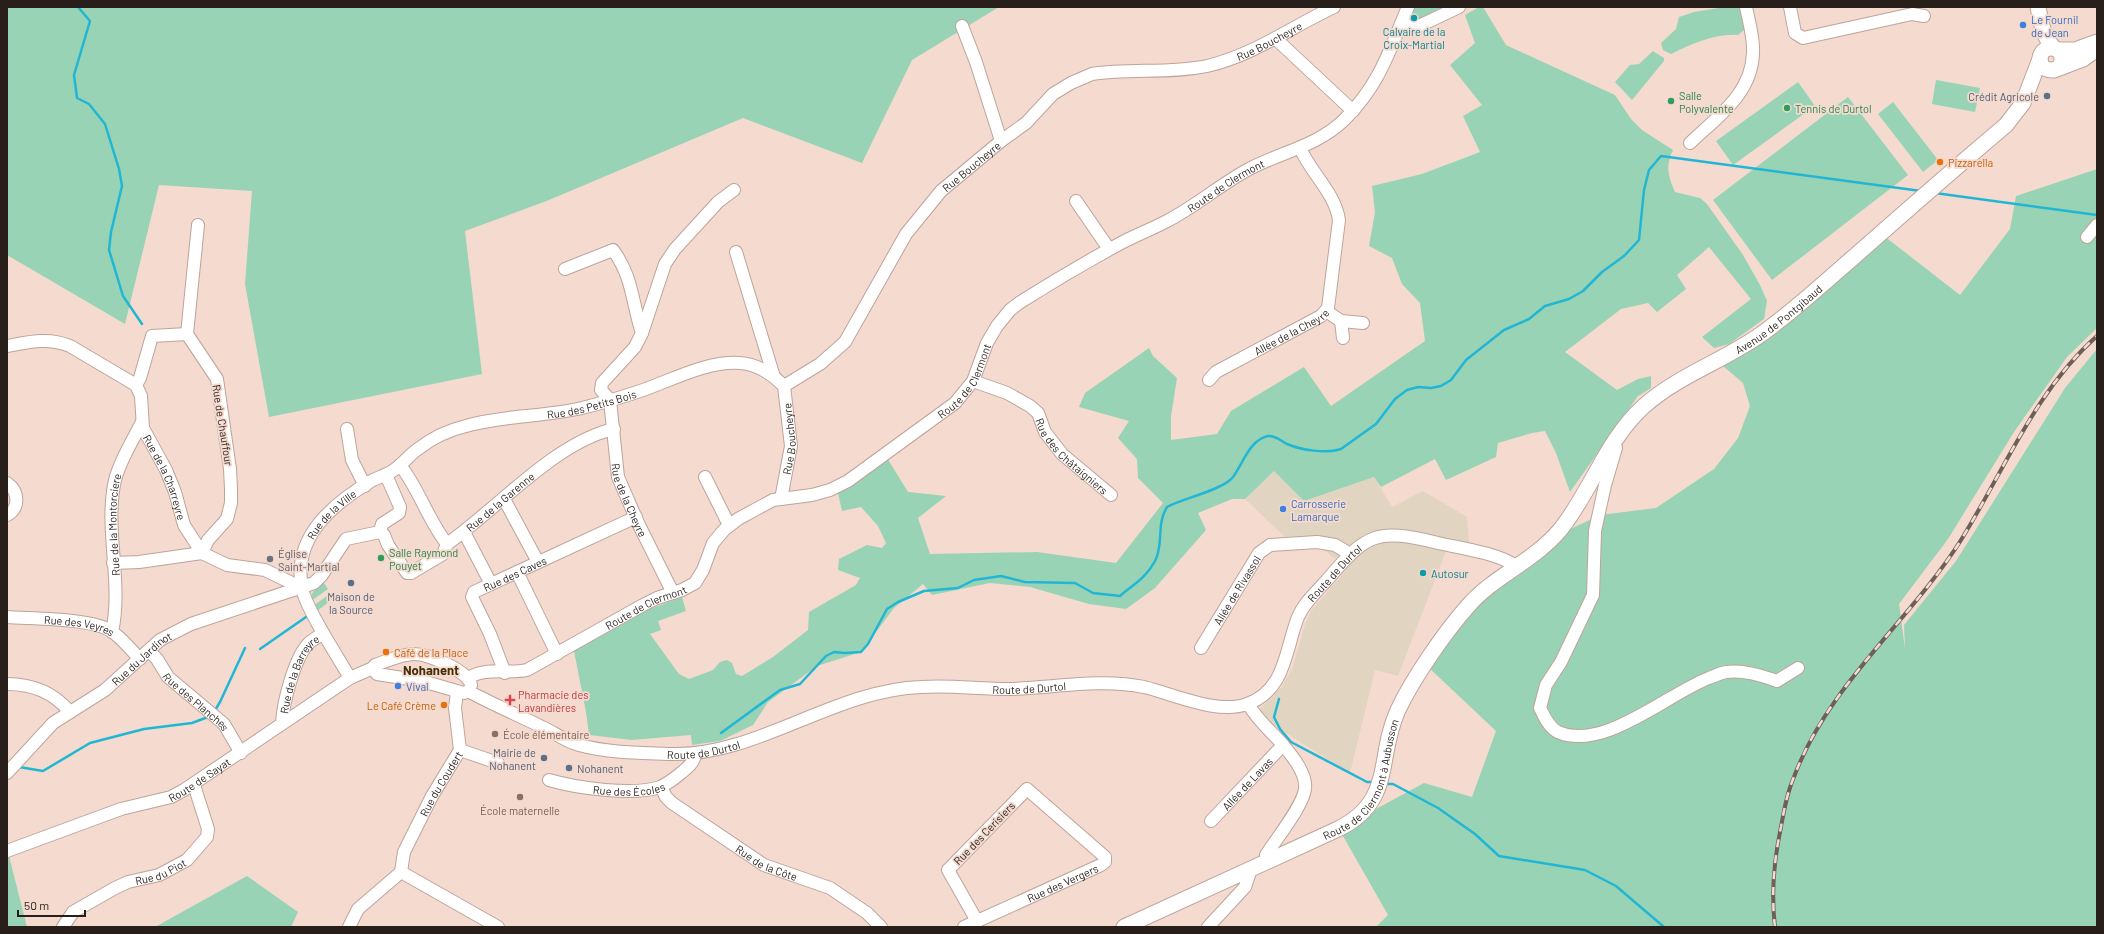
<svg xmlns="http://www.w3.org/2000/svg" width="2104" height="934" viewBox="0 0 2104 934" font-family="Barlow,sans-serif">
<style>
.commercial{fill:#e1d4c1}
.green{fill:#99d3b6}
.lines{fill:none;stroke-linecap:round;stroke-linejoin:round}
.stream{stroke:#21b7d4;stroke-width:2.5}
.minor-casing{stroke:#bda49a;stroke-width:14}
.major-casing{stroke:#bda49a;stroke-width:17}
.minor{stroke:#fff;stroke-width:12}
.major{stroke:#fff;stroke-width:15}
.rail-casing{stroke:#6e5f59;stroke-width:4}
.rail{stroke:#f4dacf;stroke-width:2.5;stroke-dasharray:8;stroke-linecap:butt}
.culture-dot{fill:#0f9aa8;stroke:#f4dacf;stroke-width:1.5}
.shop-dot{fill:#3f7fe0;stroke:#f4dacf;stroke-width:1.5}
.service-dot{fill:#5c6f8a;stroke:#f4dacf;stroke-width:1.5}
.leisure-dot{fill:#2e9e5b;stroke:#f4dacf;stroke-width:1.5}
.food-dot{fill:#e8710a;stroke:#f4dacf;stroke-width:1.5}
.worship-dot{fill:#6b7280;stroke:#f4dacf;stroke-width:1.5}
.health-dot{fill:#e0444e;stroke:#f4dacf;stroke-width:1.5}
.education-dot{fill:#8d6e63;stroke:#f4dacf;stroke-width:1.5}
.labels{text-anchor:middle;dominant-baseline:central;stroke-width:3.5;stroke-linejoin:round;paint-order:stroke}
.shop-label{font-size:11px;fill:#366cbe;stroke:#f4dacf;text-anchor:start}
.culture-label{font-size:11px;fill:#0d838f;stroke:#f4dacf}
.street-label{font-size:11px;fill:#281f1b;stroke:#f4dacf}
.leisure-label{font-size:11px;fill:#27864d;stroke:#f4dacf;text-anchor:start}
.service-label{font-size:11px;fill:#4e5e75;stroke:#f4dacf;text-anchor:end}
.food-label{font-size:11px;fill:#c56008;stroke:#f4dacf;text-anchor:start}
.worship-label{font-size:11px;fill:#5b616d;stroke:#f4dacf;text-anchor:start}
.health-label{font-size:11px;fill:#be3a42;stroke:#f4dacf;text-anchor:start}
.education-label{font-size:11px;fill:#785e54;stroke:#f4dacf;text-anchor:start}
.quarter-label{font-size:13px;font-weight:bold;fill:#433009;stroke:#f4dacf}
</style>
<rect width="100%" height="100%" fill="#f4dacf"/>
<polygon class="commercial" points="1274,471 1304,501 1374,477 1392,507 1423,491 1467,517 1469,543 1451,538 1398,676 1375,670 1350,773 1265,720 1260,709 1282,687 1293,667 1305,624 1311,611 1347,569 1322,548 1291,550 1285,537 1245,499"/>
<g class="green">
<polygon points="7,7 999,7 912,60 862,163 743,118 549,200 465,231 482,374 269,417 245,284 252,191 159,185 125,324 7,255"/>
<polygon points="1414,7 1449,7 1415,22 1410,16"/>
<path d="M 1479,7 L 1483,7 L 1506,45 L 1615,95 L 1631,119 L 1642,130 L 1673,150 C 1665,166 1668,176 1675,192 L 1700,198 L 1707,204 L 1743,255 L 1760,285 L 1767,301 L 1764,319 L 1729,344 L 1714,348 L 1702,337 L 1751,299 L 1709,247 L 1677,275 L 1686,289 L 1657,312 L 1648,303 L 1621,309 L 1565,352 L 1617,390 L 1638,379 L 1651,376 L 1651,388 L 1638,396 L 1570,492 L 1556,453 L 1545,431 L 1532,433 L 1498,443 L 1496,457 L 1446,480 L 1435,459 L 1381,487 L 1374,477 L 1304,501 L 1274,471 L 1245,499 L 1232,499 L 1198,513 L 1206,530 L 1155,588 L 1126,609 L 1089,604 L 1030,587 L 990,583 L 932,595 L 923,584 L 894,608 L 861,652 L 817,666 L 768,702 L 753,725 L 720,741 L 692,745 L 691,735 L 632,740 L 589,735 L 586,712 L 574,651 L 639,613 L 682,597 L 686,611 L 658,621 L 661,630 L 650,634 L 679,674 L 689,679 L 713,670 L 720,662 L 727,660 L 732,663 L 736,674 L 742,676 L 773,657 L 808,630 L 809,612 L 856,585 L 860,578 L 838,570 L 839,559 L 867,545 L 882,548 L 886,543 L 878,526 L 861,507 L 842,511 L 838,493 L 887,458 L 908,492 L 946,496 L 918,518 L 930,554 L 1037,552 L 1116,563 L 1163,503 L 1138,478 L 1137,459 L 1118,438 L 1129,421 L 1079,407 L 1085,393 L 1149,348 L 1153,356 L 1177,378 L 1171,416 L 1171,440 L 1217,434 L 1231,411 L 1304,367 L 1331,406 L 1425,341 L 1420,303 L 1402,284 L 1392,258 L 1369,246 L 1375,212 L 1372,186 L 1422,174 L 1480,152 L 1463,116 L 1482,105 L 1450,65 L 1475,43 L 1465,15 Z"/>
<path d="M 1725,7 L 1742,7 L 1744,30 L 1738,35 C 1715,33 1692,44 1671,54 L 1663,50 L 1661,43 L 1676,29 L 1679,17 L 1694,12 Z"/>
<polygon points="1653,51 1664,58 1664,61 1632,100 1615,82 1630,65 1639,64"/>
<polygon points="1936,80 1980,88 1975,112 1932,104"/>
<polygon points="1798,82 1815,106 1733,165 1716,141"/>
<polygon points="1848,97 1908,175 1772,280 1713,200"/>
<polygon points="1893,102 1938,160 1923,172 1878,114"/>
<polygon points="2097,169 2097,328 2067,357 2014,432 1948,539 1899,604 1905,649 1904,625 1956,561 2065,388 2097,349 2097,927 1376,927 1388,915 1339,829 1424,783 1472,797 1496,731 1426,665 1470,602 1558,535 1600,515 1656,508 1714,469 1738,438 1750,406 1743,383 1723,366 1777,333 1884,236 1960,295 2010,229 2016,196"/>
<polygon points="321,579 328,589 311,601 312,594"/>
<polygon points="331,593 334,598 317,611 313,606"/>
<polygon points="9,856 27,927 7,927 7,857"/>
<polygon points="247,876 298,912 291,927 155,927"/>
</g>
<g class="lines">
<g class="stream">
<polyline points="78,7 90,21 74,75 77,98 89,104 105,124 119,169 122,186 111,232 109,250 123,296 142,324"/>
<polyline points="1935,193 2097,215"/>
<polyline points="260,649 306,617"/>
<polyline points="1279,699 1274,717 1280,729 1291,742 1367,782 1372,782"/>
<polyline points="214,712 220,702 245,648"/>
<path d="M 721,733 L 780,690 L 800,684 L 826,656 L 834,652 L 845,653 L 861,652 L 868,644 L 887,609 L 898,602 L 924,591 L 958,588 L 974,580 L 1001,576 L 1025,582 L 1075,583 L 1093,593 L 1120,596 C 1134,584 1146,578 1155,561 C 1164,545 1156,524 1167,507 C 1181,499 1223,490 1233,477 C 1243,464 1249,440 1268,436 C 1275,435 1281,441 1287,444 C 1301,450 1326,454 1341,449 L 1376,424 L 1395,399 L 1407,390 L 1418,387 L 1431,388 L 1441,386 L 1451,380 L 1466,360 L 1504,330 L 1529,319 L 1545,306 L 1569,299 L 1583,291 L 1602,272 L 1624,256 L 1639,240 L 1644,190 L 1649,170 L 1661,156 L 1921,191"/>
<polyline points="19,767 43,771 90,743 144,729 192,723 208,717"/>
<polyline points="1388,784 1393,784 1438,808 1475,834 1499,856 1585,870 1616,886 1664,927"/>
</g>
<g class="minor-casing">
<g id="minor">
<polyline points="1790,7 1795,33 1803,38 1912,14 1924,16"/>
<polyline points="1401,25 1417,27 1459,7"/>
<polyline points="962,26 976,62 1001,141"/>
<polyline points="1276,39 1353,111"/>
<path d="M 1690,143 C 1717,117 1752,94 1753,53 C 1754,38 1749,22 1746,7"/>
<polyline points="1076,201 1109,249"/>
<polyline points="2087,237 2097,225"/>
<polyline points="736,252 774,377"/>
<path id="s1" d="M 565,269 L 613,250 C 633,277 632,303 642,333 L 635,347 L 602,383 L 601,390 L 610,400 L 618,477 L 639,525 L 673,593"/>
<polyline points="1326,311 1341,321 1363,323"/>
<polyline points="1341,321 1343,338"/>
<polyline points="642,333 665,264 675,249 718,202 734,190"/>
<path id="s2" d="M 7,346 C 29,342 48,337 70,346 L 136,385 L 141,396 L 143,428 L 166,470 L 175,492 L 184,525 L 202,553 L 227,565 L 265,570 L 302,588"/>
<path id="s3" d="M 1209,380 L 1216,372 L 1321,316 L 1328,308 L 1339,220 C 1335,193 1311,173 1300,148"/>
<path id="s4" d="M 973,381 L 1007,393 L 1030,406 L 1038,413 L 1045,432 L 1062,454 L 1111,495"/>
<polyline points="136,385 140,378 152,336 187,334"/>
<path id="s5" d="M 784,386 L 820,364 L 845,342 L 906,234 L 941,191 L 1001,141 L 1026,123 L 1053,94 L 1071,83 L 1092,74 C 1130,68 1169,74 1207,66 C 1254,55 1291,27 1334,7"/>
<polyline points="347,429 352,460 365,486"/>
<path d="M 1613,445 L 1616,448 L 1605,485 L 1595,531 L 1593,595 L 1561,662 L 1546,685 L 1540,708 C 1544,716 1549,728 1558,732 C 1603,752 1667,694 1709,678 C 1714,676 1721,673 1726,672 C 1744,670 1760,675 1777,681 L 1798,668"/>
<path id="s6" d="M 400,465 C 419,489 428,520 447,544 C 497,509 555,442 614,429"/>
<polyline points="705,477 729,525"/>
<path d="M 7,483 C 19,491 20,509 7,515"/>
<polyline points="504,499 538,562"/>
<path id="s7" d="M 781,499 L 791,446 L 784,386"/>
<polyline points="380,532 382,524 399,513 400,507 386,475"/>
<polyline points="464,532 491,584"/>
<polyline points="113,563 139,562 202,553 208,540 227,519 231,503 231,489 230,469 217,379 187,334 198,225"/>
<polyline points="517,572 557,654"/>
<path id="s8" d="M 7,617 C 32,619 92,618 111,631 C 122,638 131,650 140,659"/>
<path id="s9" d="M 112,632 C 123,582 104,530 115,480 C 120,460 133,440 142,422"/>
<path id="s10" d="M 323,633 C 316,620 305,603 302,588 C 292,537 333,504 371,481 C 379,477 387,475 394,470 C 403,464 409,455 418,449 C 432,438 449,430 466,426 C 504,415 544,417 582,408 C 602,403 623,397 643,390 C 674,379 707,361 740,363 C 757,364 772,374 784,386"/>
<path id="s11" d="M 1201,648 L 1259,553 L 1270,545 L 1317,542 L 1335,545 L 1350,554"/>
<path id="s12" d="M 149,651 L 157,659 L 168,677 L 224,724 L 241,753"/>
<path d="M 373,668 L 375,665 C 387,661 402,654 414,654 C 428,654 469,671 471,685"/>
<polyline points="373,668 377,674 422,681 464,693"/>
<path id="s13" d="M 505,673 L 490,634 L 472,597 L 474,592 L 636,517"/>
<path id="s14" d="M 469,678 C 483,667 509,674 527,670 L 643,605 L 657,598 L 682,590 L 695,583 L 703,570 L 713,543 L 724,530 L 738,519 L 773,500 L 812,495 L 830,490 L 848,481 L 955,403 L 973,381 L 987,343 L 997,326 L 1010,310 L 1019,303 C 1052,282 1086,262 1121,243 C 1136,235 1152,229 1167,221 C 1196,206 1221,184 1249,169 C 1281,152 1318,146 1345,119 C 1380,84 1389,51 1408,7"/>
<path d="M 7,684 C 33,684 53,692 70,712"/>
<path id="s15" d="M 468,691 C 492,704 518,715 542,727 C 555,733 565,741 579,745 C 609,753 642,753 673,754 C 757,756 834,690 921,687 C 950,685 979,689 1009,689 C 1053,688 1100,678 1144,687 C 1173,694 1218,715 1247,704 C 1286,690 1285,650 1298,617 C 1304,603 1317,591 1327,580 C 1367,533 1376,528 1438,543 C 1461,548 1497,553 1516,566"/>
<path d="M 1248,704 C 1258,721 1271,731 1284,746 C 1293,757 1307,774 1305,789 C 1303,806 1276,839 1266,855 L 1267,861"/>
<path id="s16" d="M 282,723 C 283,703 295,655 310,642 C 314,639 319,636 323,633 L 350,678"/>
<polyline points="460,750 498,763"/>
<path id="s17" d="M 7,773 L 53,723 L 105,690 L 160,640 L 191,624 L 314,583 L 322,575 L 346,539 L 380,532 L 384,535 L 388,545 L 407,573 L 411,573 L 443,554 L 447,544"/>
<path id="s18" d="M 549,780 C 576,788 634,796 660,787 C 667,784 675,778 681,773 C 688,767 694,763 695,754"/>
<path id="s19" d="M 661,787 L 666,797 L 672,803 L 764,865 L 830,888 L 867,913 L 881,927"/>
<path id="s20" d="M 1211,821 L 1283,745"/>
<path id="s21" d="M 7,851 L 121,809 L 171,797 L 184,790 L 350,678 L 373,668"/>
<path id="s22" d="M 401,872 L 404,852 L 432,796 L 460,750 L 455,708 L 457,692"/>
<polyline points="401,872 498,927"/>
<path id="s23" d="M 63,927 L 73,912 L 115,888 L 128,882 L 159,875 L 187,860 L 207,837 L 208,829 L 194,785"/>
<polyline points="349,927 358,909 401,872"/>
<path id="s24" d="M 964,927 L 1101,865 L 1105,862 L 1105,857 L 1027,789 L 948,870 L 977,921"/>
<polyline points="1208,927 1245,887 1251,869"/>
</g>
</g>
<g class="major-casing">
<g id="major">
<path d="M 2038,7 C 2041,22 2043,37 2054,48"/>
<circle cx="2051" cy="59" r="11"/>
<polyline points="2058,50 2075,50 2097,42"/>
<polyline points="2054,70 2083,59 2097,49"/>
<path id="s25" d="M 1124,927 L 1338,829 C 1395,801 1376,758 1398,710 C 1413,678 1445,632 1468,606 C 1494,576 1534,561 1560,530 C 1591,492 1606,440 1644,406 C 1680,374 1729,359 1767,330 C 1798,307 1826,281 1855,256 C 1905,212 1955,168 2006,125 L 2023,103 L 2040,59"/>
</g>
</g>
<use href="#minor" class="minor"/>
<use href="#major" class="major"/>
<g class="rail-casing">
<path id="rail" d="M 1775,927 C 1771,894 1774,860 1781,827 C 1784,810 1787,793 1794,777 C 1828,685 1910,621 1961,540 C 2004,471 2035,391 2097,336"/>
</g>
<use href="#rail" class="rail"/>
</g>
<g class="culture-dot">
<circle cx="1414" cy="18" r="4"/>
<circle cx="1423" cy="573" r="4"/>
</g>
<g class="shop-dot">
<circle cx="2023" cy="25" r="4"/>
<circle cx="1283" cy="509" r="4"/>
<circle cx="398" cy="686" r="4"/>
</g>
<g class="service-dot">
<circle cx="2047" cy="96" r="4"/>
<circle cx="351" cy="583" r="4"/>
<circle cx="544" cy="758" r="4"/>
<circle cx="569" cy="768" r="4"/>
</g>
<g class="leisure-dot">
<circle cx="1671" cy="101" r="4"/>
<circle cx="1787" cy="108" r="4"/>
<circle cx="381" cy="558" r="4"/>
</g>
<g class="food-dot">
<circle cx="1940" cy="162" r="4"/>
<circle cx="386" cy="652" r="4"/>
<circle cx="444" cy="705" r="4"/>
</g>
<circle class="worship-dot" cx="270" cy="559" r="4"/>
<path class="health-dot" d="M508 694h4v4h4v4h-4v4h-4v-4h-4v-4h4z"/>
<g class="education-dot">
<circle cx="495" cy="734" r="4"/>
<circle cx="520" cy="797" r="4"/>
</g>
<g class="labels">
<g class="shop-label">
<text x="2031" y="19">Le Fournil<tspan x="2031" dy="13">de Jean</tspan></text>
<text x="1291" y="503">Carrosserie<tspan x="1291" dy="13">Lamarque</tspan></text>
<text x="406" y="686">Vival</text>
</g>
<g class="culture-label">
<text x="1414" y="31">Calvaire de la<tspan x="1414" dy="13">Croix-Martial</tspan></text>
<text x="1431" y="573" text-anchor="start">Autosur</text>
</g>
<g class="street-label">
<text stroke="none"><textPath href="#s5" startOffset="630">Rue Boucheyre</textPath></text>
<text stroke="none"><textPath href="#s5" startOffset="294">Rue Boucheyre</textPath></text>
<text stroke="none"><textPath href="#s14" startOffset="937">Route de Clermont</textPath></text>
<text stroke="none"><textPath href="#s25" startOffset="931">Avenue de Pontgibaud</textPath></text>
<text stroke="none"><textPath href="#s3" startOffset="96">Allée de la Cheyre</textPath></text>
<text stroke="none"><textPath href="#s14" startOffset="602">Route de Clermont</textPath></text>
<text stroke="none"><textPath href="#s10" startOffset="425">Rue des Petits Bois</textPath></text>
<text transform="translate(223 425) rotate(81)">Rue de Chauffour</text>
<text stroke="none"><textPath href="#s7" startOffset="61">Rue Boucheyre</textPath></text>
<text stroke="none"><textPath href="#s4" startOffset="129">Rue des Châtaigniers</textPath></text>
<text stroke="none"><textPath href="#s2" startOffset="239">Rue de la Charreyre</textPath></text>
<text stroke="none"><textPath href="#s1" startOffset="328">Rue de la Cheyre</textPath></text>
<text stroke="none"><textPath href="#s6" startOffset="160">Rue de la Garenne</textPath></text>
<text stroke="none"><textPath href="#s10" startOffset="134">Rue de la Ville</textPath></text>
<text stroke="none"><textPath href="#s9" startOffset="108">Rue de la Montorciere</textPath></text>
<text stroke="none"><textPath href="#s13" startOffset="133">Rue des Caves</textPath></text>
<text stroke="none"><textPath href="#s15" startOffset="969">Route de Durtol</textPath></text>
<text stroke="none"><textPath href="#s11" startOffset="68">Allée de Rivassol</textPath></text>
<text stroke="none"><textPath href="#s14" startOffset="194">Route de Clermont</textPath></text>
<text stroke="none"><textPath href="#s8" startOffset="73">Rue des Veyres</textPath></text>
<text stroke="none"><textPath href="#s17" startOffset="178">Rue du Jardinot</textPath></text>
<text stroke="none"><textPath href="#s16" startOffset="53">Rue de la Barreyre</textPath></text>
<text stroke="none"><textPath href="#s15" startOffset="585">Route de Durtol</textPath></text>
<text stroke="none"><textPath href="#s12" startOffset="70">Rue des Planches</textPath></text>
<text stroke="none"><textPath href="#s15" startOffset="249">Route de Durtol</textPath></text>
<text stroke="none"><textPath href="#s25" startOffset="292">Route de Clermont à Aubusson</textPath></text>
<text stroke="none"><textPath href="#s21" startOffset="206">Route de Sayat</textPath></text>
<text stroke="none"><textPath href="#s20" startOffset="52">Allée de Lavas</textPath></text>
<text stroke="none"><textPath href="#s22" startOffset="98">Rue du Coudert</textPath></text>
<text stroke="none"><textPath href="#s18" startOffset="81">Rue des Écoles</textPath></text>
<text transform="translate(984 833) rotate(-46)">Rue des Cerisiers</text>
<text stroke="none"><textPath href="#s19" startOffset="132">Rue de la Côte</textPath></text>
<text stroke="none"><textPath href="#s23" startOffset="115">Rue du Piot</textPath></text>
<text stroke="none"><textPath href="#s24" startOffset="108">Rue des Vergers</textPath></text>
</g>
<g class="leisure-label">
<text x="1679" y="95">Salle<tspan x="1679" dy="13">Polyvalente</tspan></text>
<text x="1795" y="108">Tennis de Durtol</text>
<text x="389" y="552">Salle Raymond<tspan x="389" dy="13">Pouyet</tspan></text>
</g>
<g class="service-label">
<text x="2039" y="96">Crédit Agricole</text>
<text x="351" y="596" text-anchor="middle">Maison de<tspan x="351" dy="13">la Source</tspan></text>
<text x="536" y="752">Mairie de<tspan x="536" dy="13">Nohanent</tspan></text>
<text x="577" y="768" text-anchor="start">Nohanent</text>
</g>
<g class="food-label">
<text x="1948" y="162">Pizzarella</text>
<text x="394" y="652">Café de la Place</text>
<text x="436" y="705" text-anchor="end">Le Café Crème</text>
</g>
<g class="worship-label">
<text x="278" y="553">Église<tspan x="278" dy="13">Saint-Martial</tspan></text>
</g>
<g class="health-label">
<text x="518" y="694">Pharmacie des<tspan x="518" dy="13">Lavandières</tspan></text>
</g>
<g class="education-label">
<text x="503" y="734">École élémentaire</text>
<text x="520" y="810" text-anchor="middle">École maternelle</text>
</g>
<g class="quarter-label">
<text x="431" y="670">Nohanent</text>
</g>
</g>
<rect width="2104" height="934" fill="none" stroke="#281f1b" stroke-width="16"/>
<path d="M18 910v6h67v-6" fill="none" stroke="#281f1b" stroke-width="2"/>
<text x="24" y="910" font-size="12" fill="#281f1b" stroke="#f4dacf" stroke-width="3" paint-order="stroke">50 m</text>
</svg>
